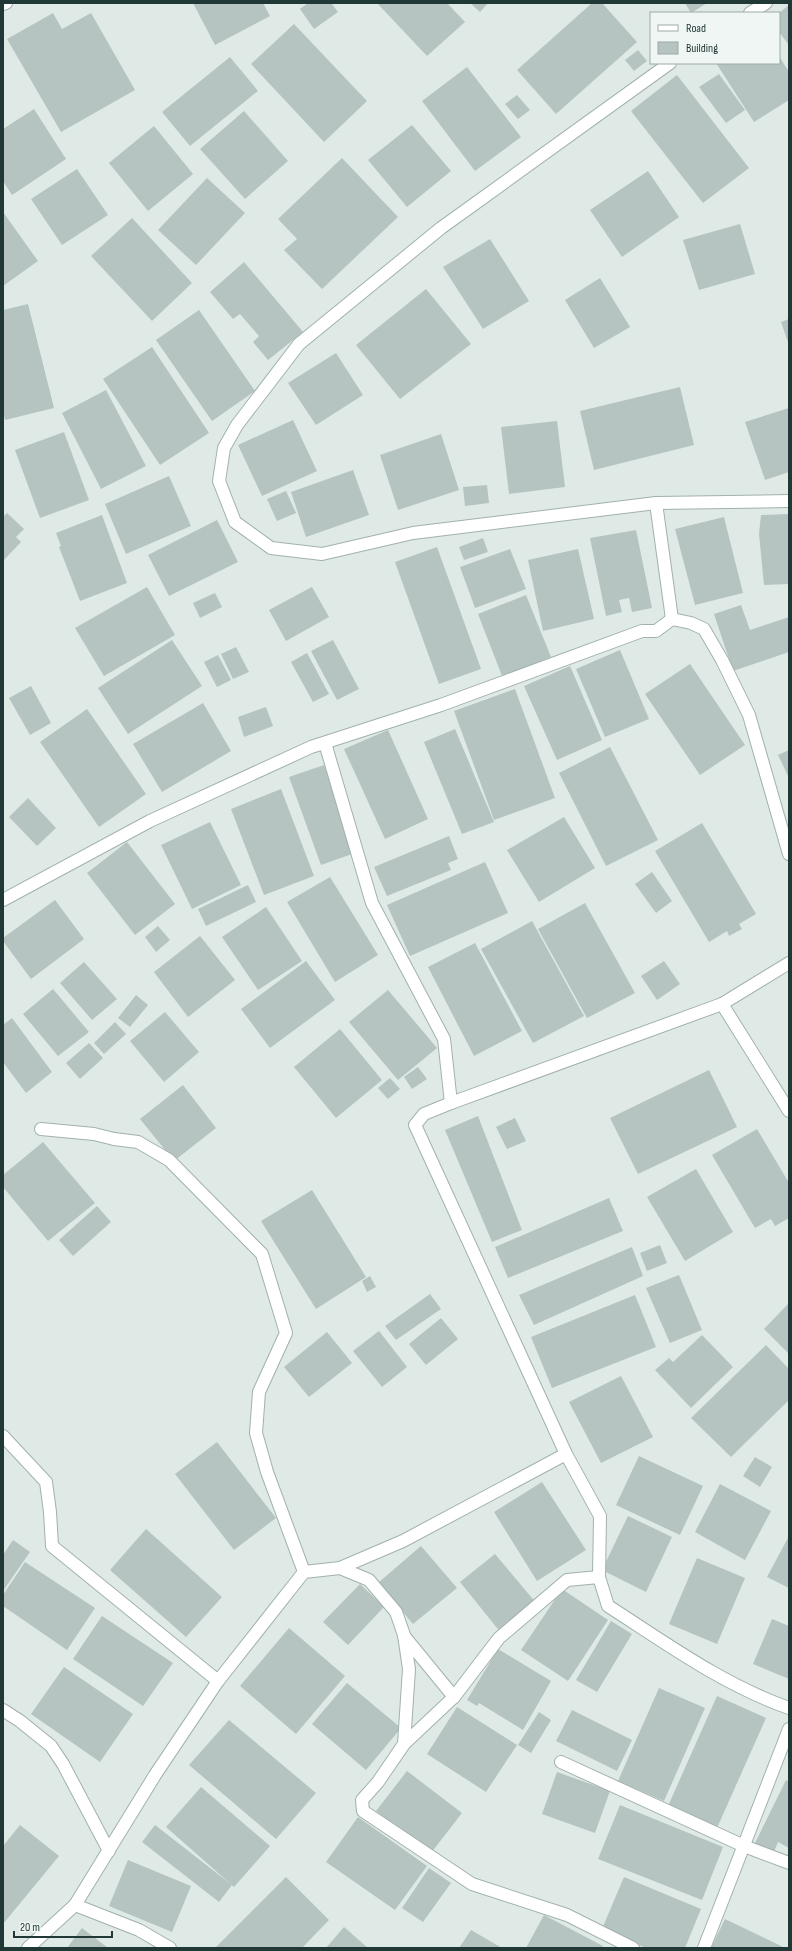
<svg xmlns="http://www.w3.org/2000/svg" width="792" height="1951" viewBox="0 0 792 1951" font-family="'Sofia Sans Condensed',sans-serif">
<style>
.building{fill:#b5c4c0}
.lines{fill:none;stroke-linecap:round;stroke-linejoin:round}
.street-casing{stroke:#a2b1ae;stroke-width:14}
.street{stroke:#fff;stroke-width:12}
</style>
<rect width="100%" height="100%" fill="#dfeae6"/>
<g class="building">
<polygon points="193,3 263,3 270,16 215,45"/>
<polygon points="308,3 331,3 338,12 314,29 300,9"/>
<polygon points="377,3 447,3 465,22 427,56"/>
<polygon points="470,3 488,3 480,12"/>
<polygon points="592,3 602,3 637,42 556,114 517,70"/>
<polygon points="685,3 707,3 691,13"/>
<polygon points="789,5 789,45 779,32 779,13"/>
<polygon points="53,13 62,29 91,13 135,90 61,132 7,39"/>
<polygon points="294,24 367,101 324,142 251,64"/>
<polygon points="638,50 647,61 634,71 625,60"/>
<polygon points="779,56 789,72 789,100 754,122 716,63 779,63"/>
<polygon points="230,57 258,91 190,146 162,112"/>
<polygon points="467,67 521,137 475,171 422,101"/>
<polygon points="719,74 745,110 726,123 699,87"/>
<polygon points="677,75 749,168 703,203 631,111"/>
<polygon points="517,95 530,110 518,119 505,104"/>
<polygon points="34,109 66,159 12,195 3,181 3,129"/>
<polygon points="244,111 288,161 245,199 200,149"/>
<polygon points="412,125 451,171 407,207 368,160"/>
<polygon points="154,126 193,174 148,211 109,163"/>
<polygon points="342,158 398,217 322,289 284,250 297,239 278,219"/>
<polygon points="77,169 108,215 62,245 31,199"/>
<polygon points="648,171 679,217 622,257 590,210"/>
<polygon points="207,178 245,213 196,265 158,230"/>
<polygon points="3,212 38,261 3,286"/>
<polygon points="132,218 192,283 152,321 91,256"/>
<polygon points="740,224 755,274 699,290 683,240"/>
<polygon points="490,239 529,301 483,329 443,267"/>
<polygon points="244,262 303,332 268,360 253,342 259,336 240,314 233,319 210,292"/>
<polygon points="600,278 630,327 594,348 565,300"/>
<polygon points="426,289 471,344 400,399 356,345"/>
<polygon points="28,304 54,408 5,420 3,410 3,310"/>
<polygon points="199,310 255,391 212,421 156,340"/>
<polygon points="789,319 789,345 781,322"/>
<polygon points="152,347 209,433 160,465 103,379"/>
<polygon points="336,353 363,395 316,425 288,383"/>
<polygon points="680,387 694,445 594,470 580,411"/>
<polygon points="106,390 146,466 101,489 62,413"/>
<polygon points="789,408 789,472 765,480 745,422"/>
<polygon points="293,420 317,471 262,496 238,445"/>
<polygon points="557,421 565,487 509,494 501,427"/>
<polygon points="64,432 89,500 40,518 15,450"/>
<polygon points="441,434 459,490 398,510 380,455"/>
<polygon points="353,470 369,515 306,537 291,492"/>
<polygon points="169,476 191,526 126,554 105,504"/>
<polygon points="487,485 489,503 465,506 463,487"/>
<polygon points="286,491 296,513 277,521 267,499"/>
<polygon points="7,513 24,529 16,537 21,542 3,561 3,517"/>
<polygon points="789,514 789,584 764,585 759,534 761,515"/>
<polygon points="102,515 127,583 80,601 59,547 61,546 56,533"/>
<polygon points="724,517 743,593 695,605 675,529"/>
<polygon points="217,520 238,562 169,596 148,555"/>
<polygon points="636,530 652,608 632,612 629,598 619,600 622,612 606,616 590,538"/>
<polygon points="483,538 488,552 464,560 459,547"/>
<polygon points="437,547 481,669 439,684 395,562"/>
<polygon points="510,549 526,589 475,608 460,567"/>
<polygon points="578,549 594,619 543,631 528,560"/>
<polygon points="147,587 175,635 104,676 75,628"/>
<polygon points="312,587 329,617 286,641 269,610"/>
<polygon points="215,593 222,607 200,618 193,603"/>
<polygon points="526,595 551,657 502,676 478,614"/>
<polygon points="741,605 750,630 789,617 789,652 733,671 714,614"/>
<polygon points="172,640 202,686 128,734 98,688"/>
<polygon points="333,640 359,689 337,700 311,651"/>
<polygon points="236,647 249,672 233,679 221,654"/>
<polygon points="620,650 649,719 605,737 576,669"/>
<polygon points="307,653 329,694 313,702 291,662"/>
<polygon points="218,655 231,680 217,687 204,662"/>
<polygon points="690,664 745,745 700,775 645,694"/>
<polygon points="570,666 602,740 557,760 524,686"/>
<polygon points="31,686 51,723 30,735 9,698"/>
<polygon points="515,689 555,798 494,820 454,711"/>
<polygon points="203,703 231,751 162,792 133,744"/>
<polygon points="266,707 273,726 244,737 238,717"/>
<polygon points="87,709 146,794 99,827 40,742"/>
<polygon points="455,729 494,822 462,834 424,742"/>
<polygon points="388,730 428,819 385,839 344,749"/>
<polygon points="610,747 658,840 606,866 559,773"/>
<polygon points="789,750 789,778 778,755"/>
<polygon points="324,765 355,853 321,865 289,777"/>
<polygon points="281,789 314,876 264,895 231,809"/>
<polygon points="28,798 56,828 37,846 9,817"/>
<polygon points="564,817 595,868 539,902 507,850"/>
<polygon points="210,822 241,885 192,909 161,845"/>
<polygon points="702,823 756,914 739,924 742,929 729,936 727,931 709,942 655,851"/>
<polygon points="449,836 458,859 448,863 451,870 387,896 374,867"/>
<polygon points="127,842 175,904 135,935 87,873"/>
<polygon points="485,862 508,913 410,956 387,905"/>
<polygon points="652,872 672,901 656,913 635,884"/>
<polygon points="330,877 378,955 335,982 287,902"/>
<polygon points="248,885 256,902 206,926 198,909"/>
<polygon points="55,900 84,939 31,979 3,941 3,938"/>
<polygon points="585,903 635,993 587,1018 538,929"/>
<polygon points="266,907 302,961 258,990 222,937"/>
<polygon points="532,921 584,1016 533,1043 481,949"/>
<polygon points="158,926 170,940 156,952 145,937"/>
<polygon points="200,936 235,980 188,1017 154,972"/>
<polygon points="475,943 522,1031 474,1056 428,967"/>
<polygon points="306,961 335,1000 270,1048 241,1009"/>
<polygon points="664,961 680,984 657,1000 641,976"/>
<polygon points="84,962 117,999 92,1020 60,983"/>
<polygon points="53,989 89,1032 58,1056 23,1014"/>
<polygon points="388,990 437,1048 398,1080 349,1022"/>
<polygon points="136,995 148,1005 130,1027 118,1018"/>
<polygon points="165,1012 199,1052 164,1082 130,1041"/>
<polygon points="12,1018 52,1072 26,1093 3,1062 3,1025"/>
<polygon points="115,1022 126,1034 104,1054 94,1043"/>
<polygon points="340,1029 382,1080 336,1118 294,1067"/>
<polygon points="89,1043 103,1058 80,1079 66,1063"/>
<polygon points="418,1067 427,1079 412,1089 404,1077"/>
<polygon points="709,1070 737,1127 638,1174 610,1118"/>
<polygon points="390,1078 400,1089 388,1099 378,1088"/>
<polygon points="183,1085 216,1128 174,1161 140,1119"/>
<polygon points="478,1116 522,1230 492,1242 445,1130"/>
<polygon points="515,1118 526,1141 507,1149 496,1127"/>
<polygon points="757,1129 789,1183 789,1218 775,1226 771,1219 755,1228 712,1155"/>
<polygon points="43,1142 95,1203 48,1241 3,1187 3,1175"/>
<polygon points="696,1169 733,1232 685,1261 647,1197"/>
<polygon points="312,1190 366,1277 316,1309 261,1221"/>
<polygon points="609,1198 623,1231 508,1278 495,1247"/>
<polygon points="97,1206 111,1222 73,1256 59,1240"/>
<polygon points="660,1245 667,1263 647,1271 640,1253"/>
<polygon points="632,1247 643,1276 534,1325 519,1295"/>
<polygon points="679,1275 702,1330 670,1343 646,1288"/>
<polygon points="370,1276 376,1287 367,1292 362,1281"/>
<polygon points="430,1294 441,1309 396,1340 385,1326"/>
<polygon points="635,1295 656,1347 552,1388 531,1337"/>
<polygon points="789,1303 789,1354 764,1329"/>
<polygon points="441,1318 458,1339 426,1365 409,1344"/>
<polygon points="379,1331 407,1367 382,1387 353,1351"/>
<polygon points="327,1332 352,1363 309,1397 284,1367"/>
<polygon points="702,1335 733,1367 691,1408 655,1370 669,1358 673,1362"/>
<polygon points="766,1345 789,1369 789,1400 731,1457 691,1418"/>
<polygon points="621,1376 653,1437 601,1463 569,1402"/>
<polygon points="217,1442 276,1518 234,1550 175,1474"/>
<polygon points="639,1456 703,1486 680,1535 616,1505"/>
<polygon points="755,1457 772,1467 760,1487 743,1476"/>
<polygon points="542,1482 586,1550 537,1581 494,1512"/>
<polygon points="720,1484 771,1511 745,1560 695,1532"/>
<polygon points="628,1516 672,1537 646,1592 602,1570"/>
<polygon points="146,1529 222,1597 186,1637 110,1570"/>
<polygon points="789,1536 789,1588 767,1577"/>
<polygon points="13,1540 30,1552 3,1591 3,1555"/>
<polygon points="421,1546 457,1588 413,1624 378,1583"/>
<polygon points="495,1554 537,1604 501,1633 460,1582"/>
<polygon points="697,1558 745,1578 717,1644 669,1624"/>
<polygon points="25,1562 95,1608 67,1650 3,1606 3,1595"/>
<polygon points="360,1584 384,1607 348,1645 323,1622"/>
<polygon points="562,1589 608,1620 568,1681 521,1650"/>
<polygon points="102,1616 173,1663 143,1706 73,1659"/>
<polygon points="772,1619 789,1626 789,1679 753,1664"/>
<polygon points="611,1621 632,1634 597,1692 576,1680"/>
<polygon points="289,1628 345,1676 296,1734 240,1686"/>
<polygon points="498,1649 551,1681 523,1730 479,1703 477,1706 467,1700"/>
<polygon points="64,1667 133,1714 100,1762 31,1714"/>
<polygon points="347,1683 401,1728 366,1770 312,1724"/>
<polygon points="659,1688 705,1708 664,1801 618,1781"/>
<polygon points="717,1696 766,1718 717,1828 668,1806"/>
<polygon points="457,1707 517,1745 486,1792 427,1754"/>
<polygon points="572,1710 632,1740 617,1771 556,1741"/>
<polygon points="539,1712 551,1720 531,1753 518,1745"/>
<polygon points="229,1720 316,1793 276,1839 189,1765"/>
<polygon points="407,1771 462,1813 431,1853 376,1811"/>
<polygon points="557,1772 610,1791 595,1833 542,1814"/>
<polygon points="786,1780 789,1782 789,1848 778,1842 774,1852 755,1843"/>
<polygon points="201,1787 270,1846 234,1887 166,1827"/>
<polygon points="620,1805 723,1847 702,1900 598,1859"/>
<polygon points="358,1817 427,1866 395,1910 326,1862"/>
<polygon points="20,1825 59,1856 3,1924 3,1846"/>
<polygon points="155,1825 232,1885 219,1902 142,1842"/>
<polygon points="128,1860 191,1886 172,1932 109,1906"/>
<polygon points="429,1868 451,1883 423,1922 402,1908"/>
<polygon points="286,1877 329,1920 302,1948 215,1948"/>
<polygon points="624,1877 701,1909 685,1948 646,1948 602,1929"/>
<polygon points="544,1915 603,1946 602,1948 526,1948"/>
<polygon points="725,1919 777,1944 785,1948 711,1948"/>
<polygon points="344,1927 368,1948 326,1948"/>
<polygon points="82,1928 108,1948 67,1948"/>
<polygon points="471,1930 502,1948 459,1948"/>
</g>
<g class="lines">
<g class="street-casing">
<g id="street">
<polyline points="3,4 6,3"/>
<polyline points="750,13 766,3"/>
<polyline points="670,63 441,228 299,344 237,425 224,448 219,481 235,522 271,548 322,554 413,533 656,503 789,501"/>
<polyline points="656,503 672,619"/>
<polyline points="325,743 372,903 444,1039 451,1103"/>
<polyline points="3,900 150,821 311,747 441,705 642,631 656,631 672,619 691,623 704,629 722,660 749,715 789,854"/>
<path d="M 789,963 L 722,1004 L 451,1103 L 424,1114 L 415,1125 L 566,1454 L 600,1516 L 599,1577 L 608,1606 C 666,1643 723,1685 789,1708"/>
<polyline points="722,1004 789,1111"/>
<polyline points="41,1129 94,1134 114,1139 138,1142 169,1160 262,1254 286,1333 259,1392 256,1433 267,1472 304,1572"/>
<polyline points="3,1436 46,1482 50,1512 52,1546 218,1681"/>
<polyline points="340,1568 369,1580 396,1612 404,1635 409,1669 404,1744"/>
<polyline points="599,1577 567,1580 499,1638 454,1697 404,1744 378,1782 362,1800 363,1811 472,1884 567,1915 633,1948"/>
<polyline points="404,1636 454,1697"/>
<polyline points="3,1710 20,1721 51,1746 63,1764 109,1851"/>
<polyline points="561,1762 744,1846 789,1863"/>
<polyline points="75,1905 139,1930 170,1948"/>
<polyline points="28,1948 75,1905 155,1775 218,1681 304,1572 340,1568 403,1541 566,1454"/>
<polyline points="704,1948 789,1729"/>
</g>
</g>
<use href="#street" class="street"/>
</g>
<rect width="792" height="1951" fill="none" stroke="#213936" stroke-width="8"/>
<rect x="650" y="12" width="130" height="52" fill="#eff6f4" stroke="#9daaa8"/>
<rect x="658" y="25" width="20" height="6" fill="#ffffff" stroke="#9daaa8"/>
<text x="686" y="32" font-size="12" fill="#213936">Road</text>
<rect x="658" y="42" width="20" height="12" fill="#b5c4c0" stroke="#9daaa8"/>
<text x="686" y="52" font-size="12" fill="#213936">Building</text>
<path d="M14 1931v6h98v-6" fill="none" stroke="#213936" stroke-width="2"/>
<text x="20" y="1931" font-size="12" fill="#213936" stroke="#eff6f4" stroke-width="3" paint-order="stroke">20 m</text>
</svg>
